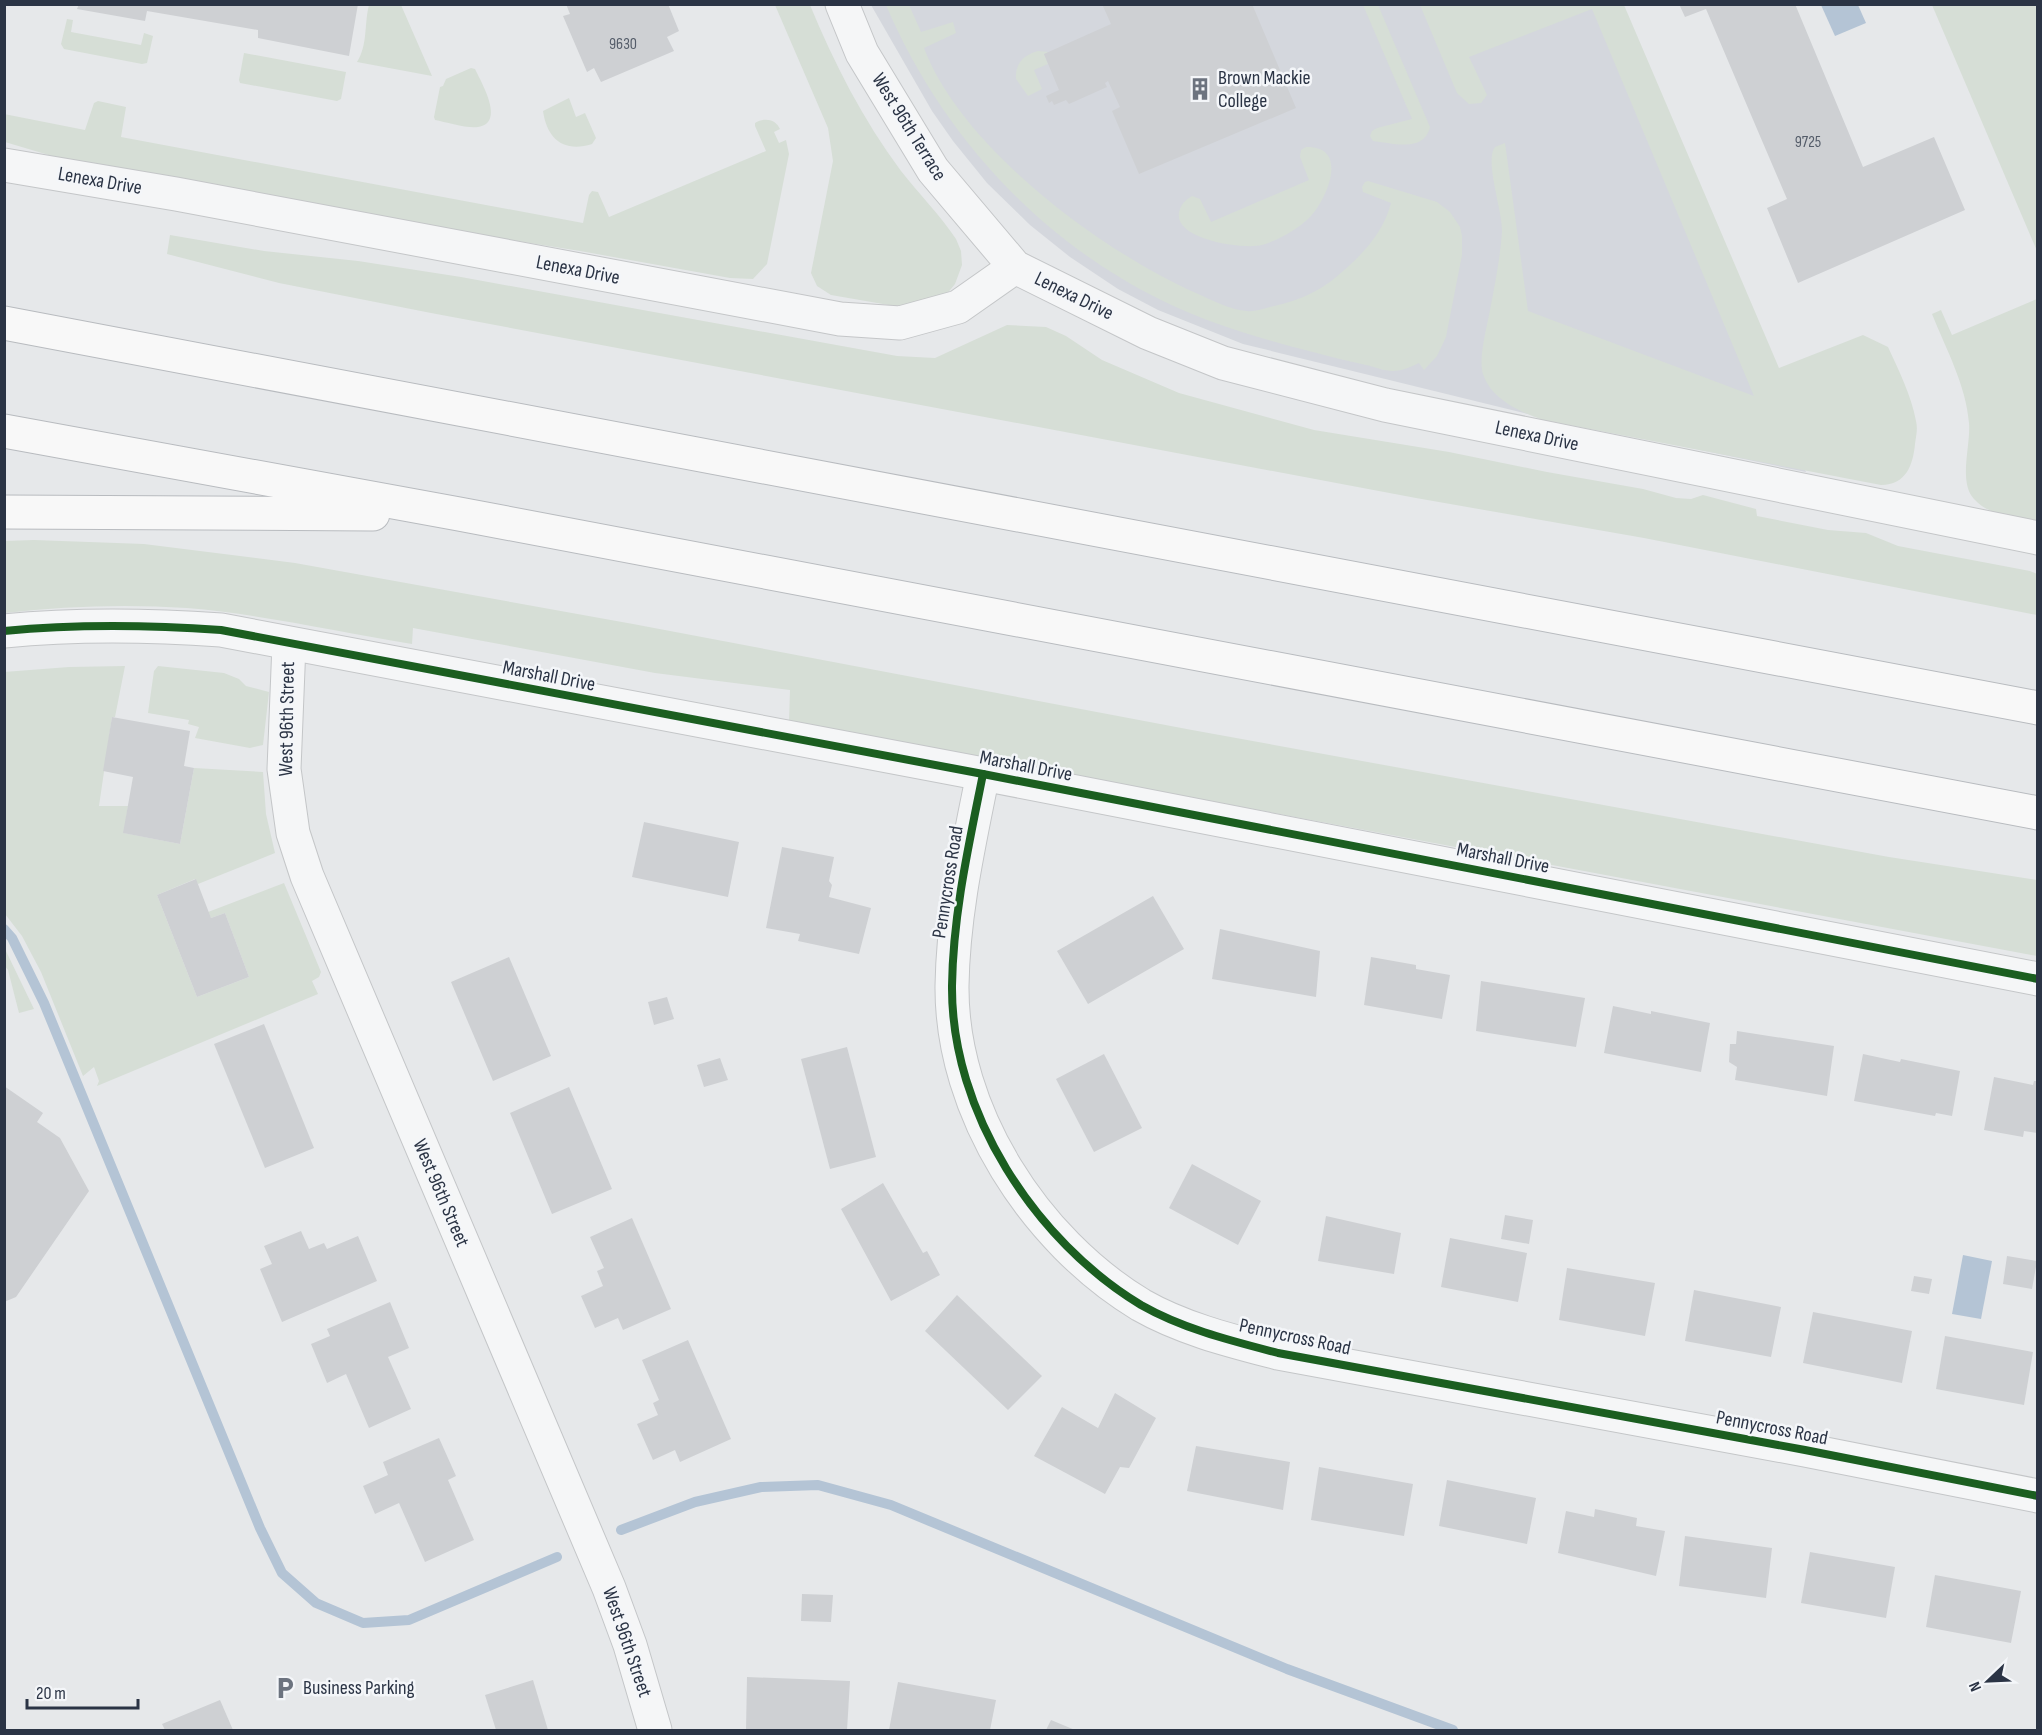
<svg xmlns="http://www.w3.org/2000/svg" width="2042" height="1735" viewBox="0 0 2042 1735" font-family="'Sofia Sans Condensed',sans-serif">
<style>
.built{fill:#d4d7dd}
.green{fill:#d6ded6}
.water{fill:#b4c4d5}
.lines{fill:none;stroke-linecap:round;stroke-linejoin:round}
.stream{stroke:#b4c4d5;stroke-width:10}
.building{fill:#ced0d3}
.minor-casing{stroke:#c4c6c8;stroke-width:35}
.tertiary-casing{stroke:#c4c6c8;stroke-width:35}
.motorway-casing{stroke:#b8bbbf;stroke-width:35}
.minor{stroke:#f5f6f7;stroke-width:33}
.tertiary{stroke:#f5f6f7;stroke-width:33}
.motorway{stroke:#f8f8f8;stroke-width:33}
.cycleway-casing{stroke:#f4f6f9;stroke-width:11}
.cycleway{stroke:#1b5e20;stroke-width:8}
.labels{text-anchor:middle;dominant-baseline:central;stroke-width:5;stroke-linejoin:round;paint-order:stroke}
.number-label{font-size:16px;fill:#545c69}
.poi-label{font-size:20px;fill:#2b3445;stroke:#f4f6f9;text-anchor:start}
.street-label{font-size:20px;fill:#2b3445;stroke:#f4f6f9}
</style>
<rect width="100%" height="100%" fill="#e6e8ea"/>
<polygon class="built" points="871,5 1606,5 1806,472 1528,414 1243,344 1158,310 1118,289 1070,257 1030,225 987,183 953,141 932,111"/>
<g class="green">
<path d="M 369,5 L 401,5 L 432,76 L 357,62 C 368,45 364,24 369,5 Z"/>
<path d="M 775,5 L 810,5 C 834,63 863,120 901,171 C 919,194 940,215 956,239 L 961,251 L 962,265 L 955,284 L 946,295 L 906,308 L 831,295 L 817,286 L 811,273 L 833,161 L 828,128 Z"/>
<path d="M 886,5 L 909,5 L 921,32 L 953,22 L 956,33 L 924,48 C 961,147 1101,251 1196,293 C 1212,300 1230,310 1247,311 C 1254,312 1262,309 1270,307 C 1298,301 1320,292 1342,272 C 1364,253 1384,231 1391,203 L 1363,192 L 1362,187 L 1365,182 L 1368,181 L 1437,202 L 1450,212 L 1460,227 L 1462,236 L 1462,255 L 1446,337 L 1437,356 L 1424,370 L 1419,363 C 1410,367 1403,371 1393,371 C 1384,371 1375,367 1366,365 C 1347,361 1328,356 1309,351 C 1259,338 1210,324 1163,301 C 1038,240 940,132 886,5 Z"/>
<path d="M 1363,5 L 1378,5 L 1430,127 C 1424,153 1392,143 1373,141 L 1370,136 L 1372,131 L 1377,128 L 1412,119 Z"/>
<path d="M 1420,5 L 1624,5 L 1779,368 L 1863,335 L 1888,347 C 1899,371 1911,395 1916,421 C 1918,429 1916,436 1915,444 C 1913,465 1906,485 1881,485 L 1543,420 C 1520,412 1491,399 1483,374 C 1478,358 1487,327 1490,310 C 1495,284 1500,259 1502,232 C 1503,211 1484,161 1495,147 L 1505,143 L 1528,311 L 1754,396 L 1592,9 L 1469,57 L 1487,95 L 1481,103 L 1469,104 L 1457,93 Z"/>
<polygon points="1932,5 2037,5 2037,251"/>
<polygon points="67,19 73,20 71,32 141,45 144,33 153,36 147,63 142,64 64,49 61,44"/>
<path d="M 1038,51 L 1049,52 L 1044,54 L 1048,64 L 1034,70 L 1042,89 L 1028,96 L 1016,79 C 1015,64 1023,55 1038,51 Z"/>
<polygon points="244,53 346,72 341,99 337,101 240,83 239,80"/>
<path d="M 471,68 L 475,69 C 481,82 506,123 478,127 C 468,129 446,122 435,120 L 434,117 L 440,87 L 443,86 L 446,79 Z"/>
<path d="M 569,98 L 576,117 L 585,113 L 596,138 L 592,144 C 564,153 547,139 543,111 Z"/>
<path d="M 98,101 L 126,107 L 121,137 L 583,223 L 589,195 L 592,191 L 598,192 L 609,217 L 766,151 L 755,126 L 755,123 C 764,117 776,119 780,129 L 774,132 L 779,143 L 786,140 L 789,154 L 767,264 L 753,279 L 730,278 L 580,251 L 129,179 L 5,142 L 4,114 L 85,130 L 94,103 Z"/>
<path d="M 1306,147 C 1350,146 1327,199 1310,217 C 1298,229 1279,240 1262,245 C 1243,250 1168,239 1180,209 C 1183,202 1186,200 1192,196 L 1200,199 L 1211,222 L 1309,180 L 1300,157 L 1301,150 Z"/>
<polygon points="170,235 264,251 358,261 461,277 897,356 935,358 1007,325 1046,327 1066,336 1102,360 1179,393 1314,430 1449,452 1547,472 1643,489 1676,498 1691,499 1703,495 1756,509 1757,516 1828,530 1866,533 1898,546 2030,571 2037,574 2037,615 1644,538 1416,498 431,313 279,283 167,254"/>
<path d="M 2037,299 L 2037,522 C 2016,518 1989,516 1974,499 C 1958,482 1971,445 1969,423 C 1966,385 1946,349 1932,314 L 1941,310 L 1952,335 Z"/>
<path d="M 34,540 L 144,544 L 295,563 L 633,624 L 1192,730 L 1889,857 L 2037,880 L 2037,956 L 789,722 L 790,690 L 655,673 L 413,628 L 412,644 C 339,632 260,614 187,608 C 126,604 65,606 5,613 L 4,541 Z"/>
<polygon points="125,666 115,717 112,717 99,806 128,806 124,833 180,844 194,768 263,772 266,814 275,853 198,884 195,879 157,895 197,997 249,977 225,913 211,918 208,912 284,883 321,972 319,977 312,981 318,994 97,1086 99,1081 94,1067 83,1076 41,972 22,936 5,914 4,672 69,667"/>
<polygon points="158,666 224,673 239,679 246,686 269,692 263,745 250,748 195,738 199,727 188,724 189,720 148,713 154,671"/>
<polygon points="4,947 34,1009 19,1013 8,970 5,966"/>
</g>
<g class="water">
<polygon points="1821,5 1858,5 1866,23 1835,36"/>
<polygon points="1963,1255 1992,1261 1981,1319 1952,1314"/>
</g>
<g class="lines">
<g class="stream">
<polyline points="4,929 12,938 44,1003 260,1528 282,1573 316,1603 363,1623 409,1620 557,1557"/>
<polyline points="621,1530 695,1502 761,1487 818,1485 891,1505 1287,1669 1453,1730"/>
</g>
</g>
<g class="building">
<polygon points="79,4 358,4 349,56 258,38 258,30 147,11 145,21 77,9"/>
<polygon points="566,4 668,4 679,31 667,37 674,51 601,82 594,68 587,72 563,16 570,14"/>
<polygon points="1102,4 1252,4 1296,108 1139,174 1112,111 1120,107 1108,81 1105,83 1107,87 1069,104 1066,100 1054,105 1052,101 1049,103 1046,96 1059,90 1044,54 1111,24"/>
<polygon points="1679,4 1795,4 1863,167 1934,137 1965,210 1798,283 1767,208 1787,199 1757,129 1706,9 1685,17"/>
<polygon points="112,717 190,731 184,766 194,768 180,844 123,833 133,777 103,771"/>
<polygon points="644,822 739,842 728,897 632,877"/>
<polygon points="782,847 834,857 829,881 832,885 829,897 871,908 859,954 798,941 800,934 766,928"/>
<polygon points="196,879 211,918 225,913 249,977 197,997 157,895"/>
<polygon points="1153,896 1184,949 1088,1004 1057,951"/>
<polygon points="1220,929 1320,951 1316,997 1212,979"/>
<polygon points="509,957 551,1056 493,1081 451,982"/>
<polygon points="1371,957 1416,965 1416,969 1450,975 1442,1019 1364,1005"/>
<polygon points="1481,981 1585,998 1576,1047 1476,1031"/>
<polygon points="667,997 674,1019 654,1025 648,1002"/>
<polygon points="1613,1006 1651,1014 1651,1011 1710,1023 1701,1072 1604,1053"/>
<polygon points="264,1024 314,1148 265,1168 214,1044"/>
<polygon points="1737,1031 1834,1046 1827,1096 1735,1080 1737,1067 1729,1062 1730,1044 1736,1044"/>
<polygon points="847,1047 876,1157 830,1169 801,1059"/>
<polygon points="1104,1054 1142,1128 1094,1152 1056,1079"/>
<polygon points="1863,1054 1900,1062 1901,1059 1960,1071 1952,1116 1936,1113 1935,1116 1854,1101"/>
<polygon points="720,1058 728,1080 704,1087 697,1065"/>
<polygon points="1994,1077 2033,1085 2034,1081 2038,1081 2038,1133 2024,1131 2023,1137 1984,1130"/>
<polygon points="4,1086 43,1113 37,1122 60,1138 89,1191 16,1297 4,1302"/>
<polygon points="569,1087 612,1189 552,1214 510,1113"/>
<polygon points="1192,1164 1261,1201 1238,1245 1169,1208"/>
<polygon points="883,1183 923,1253 927,1251 940,1275 891,1301 841,1209"/>
<polygon points="1505,1215 1533,1220 1529,1244 1501,1239"/>
<polygon points="1326,1216 1401,1233 1394,1274 1318,1261"/>
<polygon points="632,1218 671,1309 623,1330 618,1318 595,1328 581,1296 603,1286 597,1271 604,1268 590,1237"/>
<polygon points="301,1231 309,1249 324,1243 327,1249 358,1236 377,1281 282,1322 260,1269 272,1264 264,1246"/>
<polygon points="1450,1238 1527,1253 1518,1302 1441,1287"/>
<polygon points="2007,1256 2037,1261 2032,1289 2003,1284"/>
<polygon points="1567,1268 1655,1283 1645,1336 1559,1320"/>
<polygon points="1914,1276 1932,1279 1929,1294 1911,1291"/>
<polygon points="1694,1290 1781,1307 1771,1357 1685,1341"/>
<polygon points="957,1295 1042,1376 1008,1410 925,1331"/>
<polygon points="390,1302 409,1348 388,1357 411,1409 369,1428 346,1374 327,1383 311,1344 330,1336 327,1329"/>
<polygon points="1813,1312 1912,1331 1902,1383 1803,1363"/>
<polygon points="1945,1336 2033,1352 2024,1405 1936,1389"/>
<polygon points="688,1340 731,1439 680,1462 675,1450 653,1460 637,1424 658,1415 653,1403 659,1400 642,1360"/>
<polygon points="1115,1393 1156,1418 1129,1468 1120,1467 1105,1494 1034,1456 1062,1407 1098,1428"/>
<polygon points="439,1438 456,1476 448,1480 474,1540 425,1562 399,1503 375,1514 363,1486 388,1475 383,1462"/>
<polygon points="1196,1446 1290,1462 1283,1510 1187,1491"/>
<polygon points="1319,1467 1413,1484 1404,1536 1311,1520"/>
<polygon points="1447,1480 1536,1498 1527,1544 1439,1526"/>
<polygon points="1595,1509 1637,1518 1636,1526 1665,1531 1656,1576 1558,1553 1566,1511 1594,1517"/>
<polygon points="1685,1536 1772,1548 1766,1598 1679,1586"/>
<polygon points="1810,1552 1895,1567 1886,1618 1801,1603"/>
<polygon points="1935,1575 2021,1591 2011,1643 1926,1627"/>
<polygon points="802,1594 833,1595 831,1622 801,1621"/>
<polygon points="747,1677 850,1681 847,1730 746,1730"/>
<polygon points="533,1680 548,1730 496,1730 485,1695"/>
<polygon points="898,1682 996,1700 990,1730 889,1730"/>
<polygon points="220,1700 233,1730 165,1730 162,1724"/>
<polygon points="1051,1720 1075,1730 1046,1730"/>
</g>
<g class="lines">
<g class="minor-casing">
<g id="minor">
<polyline points="842,4 862,53 933,170 1015,267 1148,333 1223,363 1385,405 2038,538"/>
<polyline points="4,165 176,194 840,319 900,323 958,307 1015,267"/>
<polyline points="289,644 284,769 293,833 307,876 609,1588 630,1645 655,1730"/>
<path d="M 983,774 C 969,844 953,914 952,986 C 951,1112 1035,1241 1141,1305 C 1183,1329 1232,1341 1278,1353 L 1805,1450 L 2038,1496"/>
</g>
</g>
<g class="tertiary-casing">
<path id="tertiary" d="M 4,631 C 76,624 149,625 221,630 L 983,774 L 2038,979"/>
</g>
<g class="motorway-casing">
<g id="motorway">
<polyline points="4,323 2038,708"/>
<polyline points="4,431 459,514 2038,813"/>
<polyline points="4,512 373,514"/>
</g>
</g>
<use href="#minor" class="minor"/>
<use href="#tertiary" class="tertiary"/>
<use href="#motorway" class="motorway"/>
<g class="cycleway-casing">
<g id="cycleway">
<path d="M 4,631 C 76,624 149,625 221,630 L 983,774 L 2038,979"/>
<path d="M 983,774 C 969,844 953,914 952,986 C 951,1112 1035,1241 1141,1305 C 1183,1329 1232,1341 1278,1353 L 1805,1450 L 2038,1496"/>
</g>
</g>
<use href="#cycleway" class="cycleway"/>
</g>
<defs>
<g id="building-bare" transform="scale(1.8)"><path d="M-4-6H4V6H1V3H-1V6H-4ZM-2.5-4.3h1.7v1.8h-1.7ZM.8-4.3h1.7v1.8H.8ZM-2.5-1h1.7V.8h-1.7ZM.8-1h1.7V.8H.8Z" fill="#6c737f" stroke="#f4f6f9" stroke-width="2.5" paint-order="stroke"/></g>
<g id="parking-bare" transform="scale(1.8)"><path d="M-3.5-5.5H1a3.5 3.5 0 0 1 0 7H-1V5.5H-3.5ZM-1-3.4V-.6H.8a1.4 1.4 0 0 0 0-2.8Z" fill="#6c737f" stroke="#f4f6f9" stroke-width="2.5" paint-order="stroke"/></g>
</defs>
<g fill-rule="evenodd">
<use href="#building-bare" x="1200" y="89"/>
<use href="#parking-bare" x="285" y="1688"/>
</g>
<g class="labels">
<g class="number-label">
<text x="623" y="44">9630</text>
<text x="1808" y="142">9725</text>
</g>
<g class="poi-label">
<text x="1218" y="78">Brown Mackie<tspan x="1218" dy="23">College</tspan></text>
<text x="303" y="1688">Business Parking</text>
</g>
<g class="street-label">
<text transform="translate(909 127) rotate(58)">West 96th Terrace</text>
<text transform="translate(100 181) rotate(10)">Lenexa Drive</text>
<text transform="translate(578 270) rotate(11)">Lenexa Drive</text>
<text transform="translate(1074 296) rotate(26)">Lenexa Drive</text>
<text transform="translate(1537 436) rotate(12)">Lenexa Drive</text>
<text transform="translate(549 676) rotate(11)">Marshall Drive</text>
<text transform="translate(287 719) rotate(-89)">West 96th Street</text>
<text transform="translate(1026 766) rotate(11)">Marshall Drive</text>
<text transform="translate(1503 858) rotate(11)">Marshall Drive</text>
<text transform="translate(948 882) rotate(-81)">Pennycross Road</text>
<text transform="translate(441 1193) rotate(67)">West 96th Street</text>
<text transform="translate(1295 1337) rotate(12)">Pennycross Road</text>
<text transform="translate(1772 1428) rotate(11)">Pennycross Road</text>
<text transform="translate(627 1642) rotate(71)">West 96th Street</text>
</g>
</g>
<rect width="2042" height="1735" fill="none" stroke="#2b3445" stroke-width="12"/>
<g transform="translate(1988 1681) rotate(247)" stroke="#f4f6f9" stroke-width="4.5" paint-order="stroke">
<path d="M0-4.5L10 22L0 15L-10 22Z" fill="#2b3445"/>
<text y="-9" font-size="16" font-weight="bold" text-anchor="middle" fill="#2b3445">N</text>
</g>
<path d="M27 1699v9h111v-9" fill="none" stroke="#2b3445" stroke-width="3"/>
<text x="36" y="1699" font-size="18" fill="#2b3445" stroke="#f4f6f9" stroke-width="4.5" paint-order="stroke">20 m</text>
</svg>
